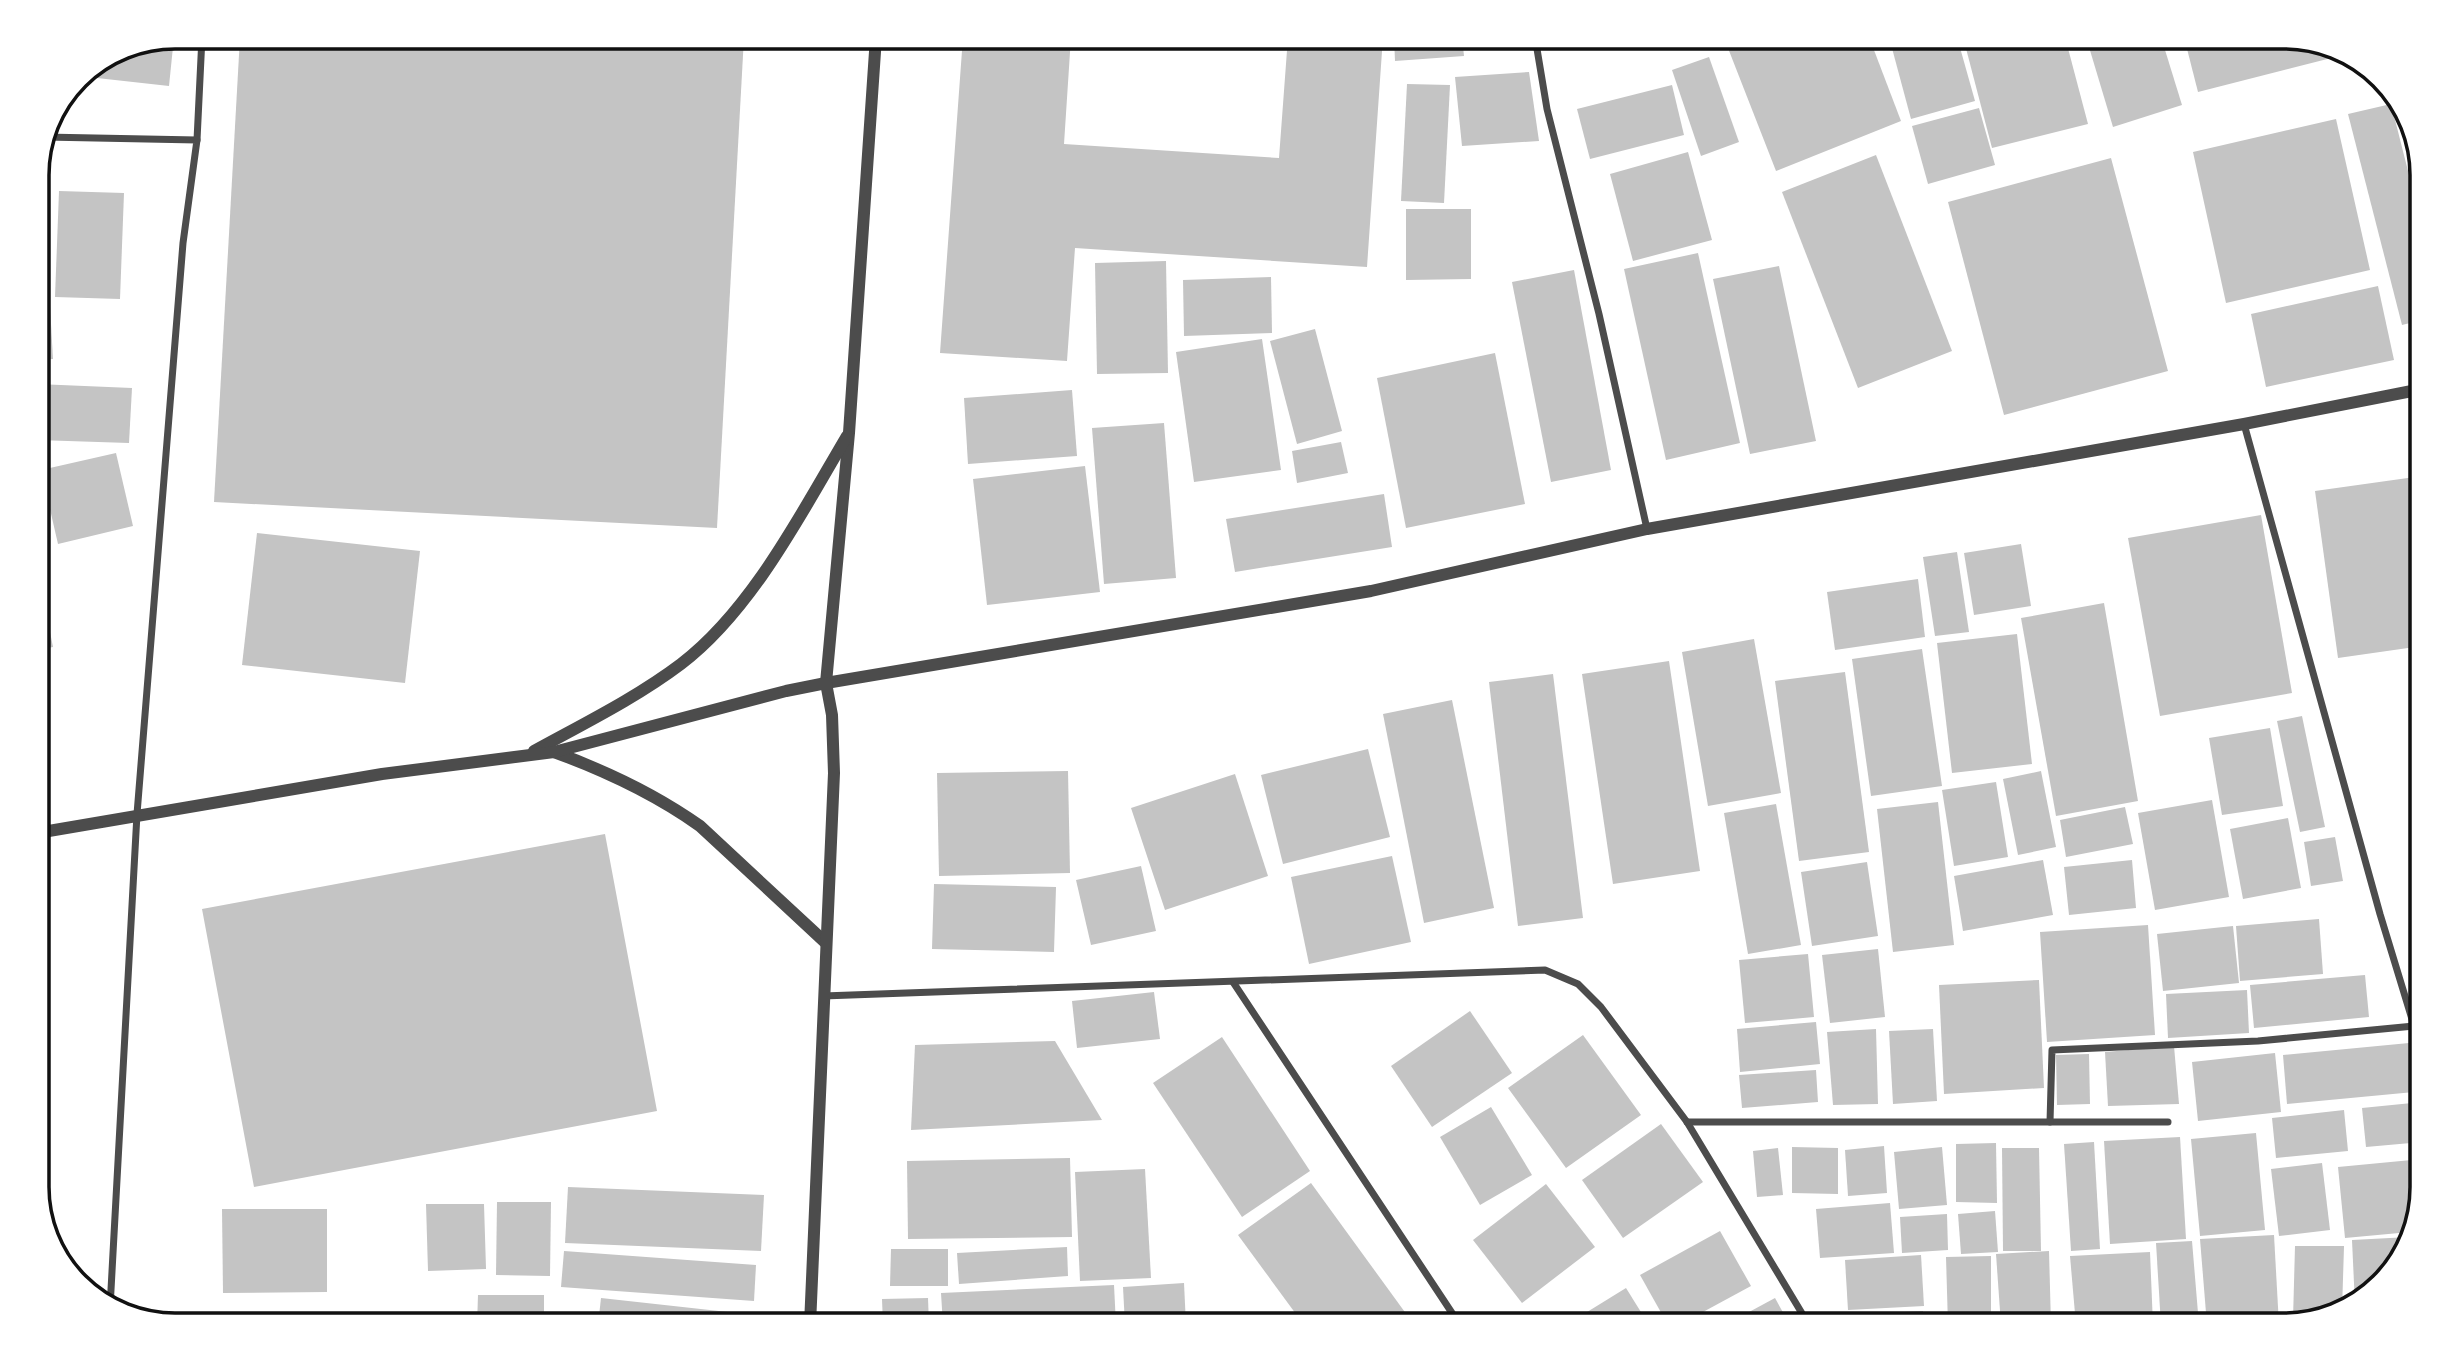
<svg xmlns="http://www.w3.org/2000/svg" width="2459" height="1362" viewBox="0 0 2459 1362" font-family="Georgia,serif">
<style>
.building{fill:#c4c4c4}
.lines{fill:none;stroke-linecap:round;stroke-linejoin:round}
.minor{stroke:#4c4c4c;stroke-width:7}
.tertiary{stroke:#4c4c4c;stroke-width:12}
.rim{fill:none;stroke:#111;stroke-width:3.5}
</style>
<rect width="100%" height="100%" fill="#fff"/>
<g class="building">
<polygon points="174,37 169,86 79,76 123,47"/>
<polygon points="240,37 744,37 717,528 214,502"/>
<polygon points="963,37 1071,37 1064,144 1279,158 1288,37 1383,37 1367,267 1075,248 1067,361 940,353"/>
<polygon points="1394,37 1462,37 1464,56 1395,61"/>
<polygon points="1677,37 1708,37 1680,46"/>
<polygon points="1742,37 1869,37 1901,121 1776,171 1726,43"/>
<polygon points="1889,37 1957,37 1975,101 1911,119"/>
<polygon points="1963,37 2065,37 2088,124 1992,148"/>
<polygon points="2086,37 2161,37 2182,105 2113,127"/>
<polygon points="2184,37 2284,37 2347,54 2198,92"/>
<polygon points="1709,57 1739,142 1701,156 1672,70"/>
<polygon points="1529,72 1539,141 1462,146 1455,77"/>
<polygon points="1407,84 1450,85 1444,203 1401,201"/>
<polygon points="1672,85 1684,135 1590,159 1577,109"/>
<polygon points="2391,104 2422,226 2422,320 2402,325 2348,114"/>
<polygon points="1979,108 1995,165 1928,184 1912,126"/>
<polygon points="2336,119 2370,270 2226,303 2193,152"/>
<polygon points="1688,152 1712,240 1633,261 1610,174"/>
<polygon points="1876,155 1952,351 1858,388 1782,192"/>
<polygon points="2111,158 2168,371 2004,415 1948,202"/>
<polygon points="43,182 53,359 37,360 37,183"/>
<polygon points="59,191 124,193 120,299 55,297"/>
<polygon points="1406,209 1471,209 1471,279 1406,280"/>
<polygon points="1698,253 1740,443 1666,460 1624,269"/>
<polygon points="1166,261 1168,373 1097,374 1095,263"/>
<polygon points="1779,266 1816,441 1750,454 1713,279"/>
<polygon points="1574,270 1611,470 1551,482 1512,282"/>
<polygon points="1271,277 1272,333 1184,336 1183,280"/>
<polygon points="2378,286 2394,360 2266,387 2251,314"/>
<polygon points="1315,329 1342,431 1297,444 1270,341"/>
<polygon points="1262,339 1281,470 1194,482 1176,352"/>
<polygon points="1495,353 1525,504 1406,528 1377,378"/>
<polygon points="37,384 132,388 129,443 37,440"/>
<polygon points="1072,390 1077,456 968,464 964,398"/>
<polygon points="1164,423 1176,578 1104,584 1092,428"/>
<polygon points="1341,442 1348,473 1297,483 1292,451"/>
<polygon points="116,453 133,526 58,544 41,470"/>
<polygon points="1085,466 1100,592 987,605 973,479"/>
<polygon points="2422,476 2422,646 2338,658 2315,491"/>
<polygon points="1384,494 1392,547 1235,572 1226,519"/>
<polygon points="2261,515 2292,693 2160,716 2128,538"/>
<polygon points="257,533 420,551 405,683 242,665"/>
<polygon points="2021,544 2031,606 1974,615 1964,553"/>
<polygon points="1957,552 1969,632 1935,636 1923,557"/>
<polygon points="37,568 53,647 37,650"/>
<polygon points="1918,579 1925,637 1835,650 1827,592"/>
<polygon points="2104,603 2138,801 2056,816 2021,618"/>
<polygon points="2017,634 2032,764 1952,773 1937,643"/>
<polygon points="1754,639 1781,793 1708,806 1682,652"/>
<polygon points="1922,649 1942,786 1871,796 1852,659"/>
<polygon points="1669,661 1700,871 1613,884 1582,674"/>
<polygon points="1845,672 1869,852 1799,861 1775,681"/>
<polygon points="1553,674 1583,918 1518,926 1489,682"/>
<polygon points="1452,700 1494,908 1424,923 1383,714"/>
<polygon points="2302,716 2325,827 2300,832 2277,721"/>
<polygon points="2270,728 2283,806 2222,815 2209,738"/>
<polygon points="1368,749 1390,837 1283,864 1261,775"/>
<polygon points="1068,771 1070,873 939,876 937,773"/>
<polygon points="2041,771 2056,847 2018,855 2003,779"/>
<polygon points="1235,774 1268,876 1165,910 1131,808"/>
<polygon points="1996,782 2008,857 1954,866 1942,790"/>
<polygon points="2212,800 2229,897 2155,910 2138,813"/>
<polygon points="1938,802 1954,945 1893,952 1877,809"/>
<polygon points="1776,804 1801,945 1748,954 1724,813"/>
<polygon points="2125,807 2133,844 2066,857 2060,820"/>
<polygon points="2288,818 2301,888 2243,899 2230,829"/>
<polygon points="605,834 657,1111 254,1187 202,909"/>
<polygon points="2335,837 2343,881 2311,886 2304,842"/>
<polygon points="1392,856 1411,942 1309,964 1291,877"/>
<polygon points="2043,860 2053,915 1963,931 1954,876"/>
<polygon points="2132,860 2136,908 2069,915 2064,867"/>
<polygon points="1867,862 1878,936 1812,946 1801,872"/>
<polygon points="1141,866 1156,931 1091,945 1076,880"/>
<polygon points="934,884 1056,887 1054,952 932,949"/>
<polygon points="2319,919 2323,974 2240,981 2236,926"/>
<polygon points="2148,925 2155,1035 2047,1042 2040,932"/>
<polygon points="2233,926 2239,983 2163,991 2157,934"/>
<polygon points="1878,949 1885,1017 1830,1023 1822,955"/>
<polygon points="1808,954 1814,1017 1745,1023 1739,960"/>
<polygon points="2365,975 2369,1017 2254,1028 2250,985"/>
<polygon points="2039,980 2044,1088 1944,1094 1939,985"/>
<polygon points="2247,990 2249,1033 2168,1038 2166,994"/>
<polygon points="1154,992 1160,1039 1077,1048 1072,1001"/>
<polygon points="1470,1011 1512,1073 1432,1127 1391,1066"/>
<polygon points="1816,1022 1820,1064 1740,1072 1737,1029"/>
<polygon points="1876,1029 1878,1104 1833,1105 1827,1032"/>
<polygon points="1933,1029 1937,1101 1893,1104 1889,1031"/>
<polygon points="1583,1035 1641,1115 1566,1168 1508,1088"/>
<polygon points="1222,1037 1310,1171 1242,1217 1153,1083"/>
<polygon points="1055,1041 1102,1120 911,1130 915,1045"/>
<polygon points="2409,1043 2414,1092 2287,1104 2283,1055"/>
<polygon points="2174,1046 2179,1104 2108,1106 2105,1052"/>
<polygon points="2275,1053 2281,1112 2198,1121 2192,1062"/>
<polygon points="2089,1054 2090,1104 2057,1105 2056,1055"/>
<polygon points="1816,1070 1818,1102 1742,1108 1739,1075"/>
<polygon points="2422,1102 2422,1142 2366,1147 2362,1108"/>
<polygon points="1491,1107 1532,1175 1480,1205 1440,1137"/>
<polygon points="2344,1110 2348,1151 2276,1158 2272,1118"/>
<polygon points="1661,1124 1703,1182 1623,1238 1582,1180"/>
<polygon points="2256,1133 2265,1230 2200,1236 2191,1139"/>
<polygon points="2180,1137 2186,1239 2110,1244 2104,1141"/>
<polygon points="2094,1142 2100,1249 2071,1251 2064,1144"/>
<polygon points="1996,1143 1997,1203 1956,1202 1956,1144"/>
<polygon points="1884,1146 1887,1193 1848,1196 1845,1150"/>
<polygon points="1792,1147 1838,1148 1838,1194 1792,1193"/>
<polygon points="1942,1147 1947,1205 1899,1209 1894,1152"/>
<polygon points="1778,1148 1783,1195 1757,1197 1753,1151"/>
<polygon points="2002,1148 2039,1148 2041,1251 2003,1251"/>
<polygon points="1070,1158 1072,1237 908,1239 907,1161"/>
<polygon points="2422,1159 2422,1187 2410,1232 2345,1238 2338,1167"/>
<polygon points="2322,1163 2330,1230 2279,1236 2271,1169"/>
<polygon points="1145,1169 1151,1278 1080,1281 1075,1172"/>
<polygon points="1311,1183 1407,1315 1393,1325 1304,1325 1238,1235"/>
<polygon points="1546,1184 1595,1247 1522,1303 1473,1240"/>
<polygon points="568,1187 764,1195 761,1251 565,1243"/>
<polygon points="497,1202 551,1202 550,1276 496,1275"/>
<polygon points="1890,1203 1894,1253 1820,1258 1816,1209"/>
<polygon points="426,1204 484,1204 486,1269 428,1271"/>
<polygon points="222,1209 327,1209 327,1292 223,1293"/>
<polygon points="1995,1211 1998,1252 1961,1254 1958,1214"/>
<polygon points="1947,1214 1948,1250 1902,1253 1900,1217"/>
<polygon points="1720,1231 1751,1286 1679,1325 1668,1325 1640,1275"/>
<polygon points="2274,1235 2279,1325 2207,1325 2200,1239"/>
<polygon points="2409,1237 2404,1256 2355,1305 2352,1240"/>
<polygon points="2192,1241 2199,1325 2161,1325 2156,1243"/>
<polygon points="2295,1246 2344,1246 2342,1310 2301,1321 2293,1320"/>
<polygon points="1067,1247 1068,1276 959,1284 957,1253"/>
<polygon points="891,1249 948,1249 948,1286 890,1286"/>
<polygon points="564,1251 756,1265 754,1301 561,1287"/>
<polygon points="2049,1251 2051,1325 2001,1325 1996,1254"/>
<polygon points="2150,1252 2153,1325 2076,1325 2070,1256"/>
<polygon points="1921,1255 1924,1306 1848,1310 1845,1260"/>
<polygon points="1991,1256 1991,1325 1948,1325 1946,1257"/>
<polygon points="1184,1283 1186,1325 1125,1325 1123,1287"/>
<polygon points="1114,1285 1116,1325 943,1325 941,1293"/>
<polygon points="1626,1288 1649,1325 1566,1325"/>
<polygon points="478,1295 544,1295 544,1325 477,1325"/>
<polygon points="601,1298 746,1314 745,1325 598,1325"/>
<polygon points="928,1298 929,1325 883,1325 882,1299"/>
<polygon points="1775,1298 1790,1325 1725,1325"/>
<polygon points="1923,1311 1923,1325 1865,1325 1864,1314"/>
</g>
<g class="lines">
<g class="minor">
<polyline points="1535,37 1547,109 1599,314 1647,529"/>
<polyline points="44,137 197,140 183,243 137,814 110,1308"/>
<polyline points="197,140 202,37"/>
<polyline points="2244,424 2380,914 2422,1052"/>
<polyline points="1233,982 1460,1325"/>
<polyline points="823,996 1545,970 1578,984 1601,1007 1687,1122 1809,1325"/>
<polyline points="1687,1122 2168,1122"/>
<polyline points="2050,1122 2052,1050 2258,1041 2414,1026"/>
</g>
<g class="tertiary">
<polyline points="876,37 849,433 826,683 1371,591 1647,529 2244,424 2422,389"/>
<path d="M 534,751 C 583,724 636,698 681,664 C 752,610 802,512 847,436"/>
<path d="M 554,752 C 606,771 655,794 700,826 L 826,943"/>
<polyline points="37,833 382,774 554,752 786,691 826,683 832,715 834,773 810,1325"/>
</g>
</g>
<path d="M0 0H2459V1362H0ZM175 49H2284A126 126 0 0 1 2410 175V1187A126 126 0 0 1 2284 1313H175A126 126 0 0 1 49 1187V175A126 126 0 0 1 175 49Z" fill="#fff" fill-rule="evenodd"/>
<path class="rim" d="M175 49H2284A126 126 0 0 1 2410 175V1187A126 126 0 0 1 2284 1313H175A126 126 0 0 1 49 1187V175A126 126 0 0 1 175 49Z"/>
</svg>
